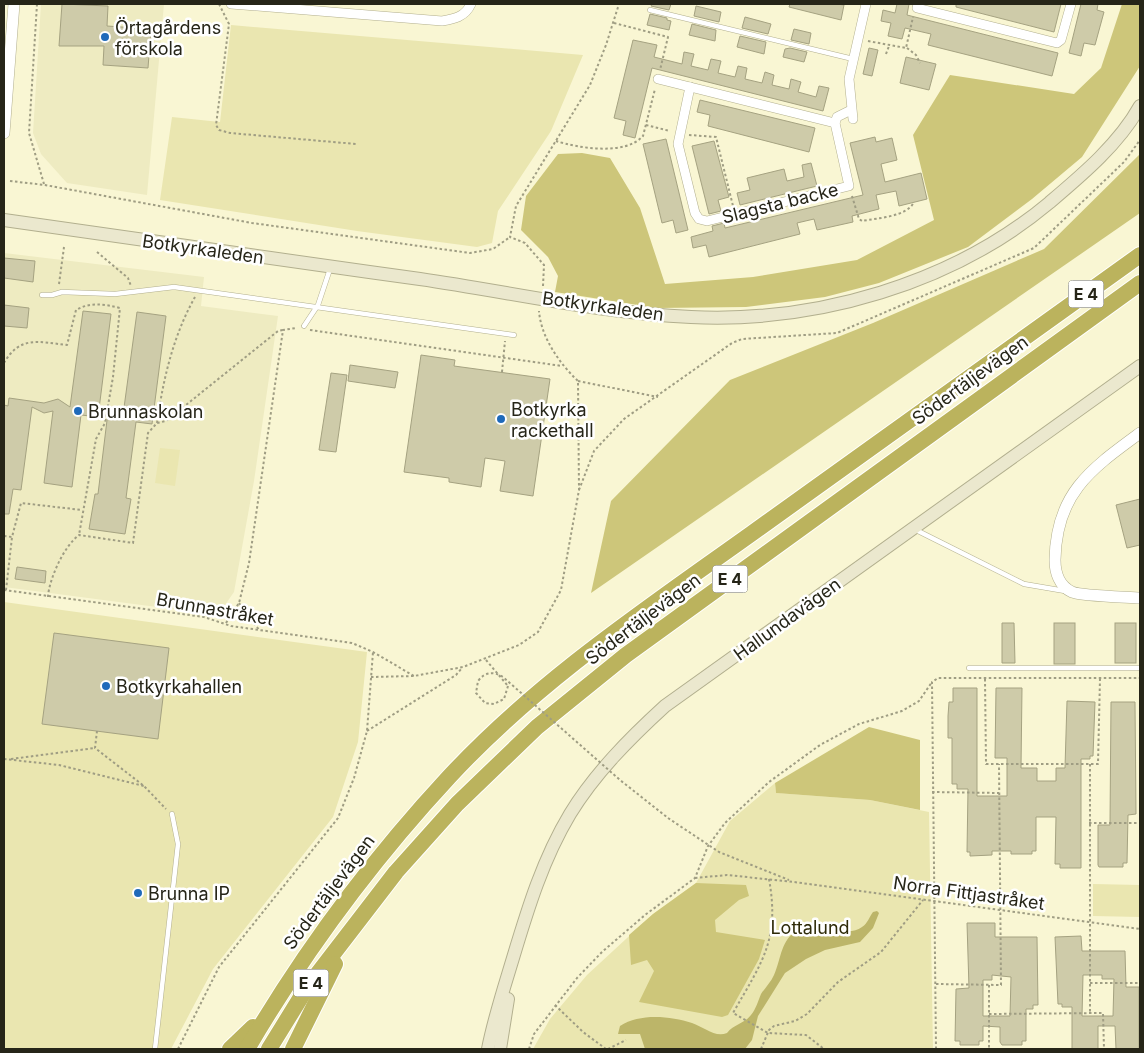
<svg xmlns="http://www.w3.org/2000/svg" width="1144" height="1053" viewBox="0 0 1144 1053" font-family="Inter,sans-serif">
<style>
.built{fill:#eeebc1}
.green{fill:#eae6b0}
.forest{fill:#cdc67a}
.water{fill:#bcb569}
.building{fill:#cecba9;stroke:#a5a281;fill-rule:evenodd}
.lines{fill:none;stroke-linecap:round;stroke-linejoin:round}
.service-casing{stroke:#b2af8e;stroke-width:5.5}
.minor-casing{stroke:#b2af8e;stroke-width:10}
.tertiary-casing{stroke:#b2af8e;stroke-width:12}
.secondary-casing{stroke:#b2af8e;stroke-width:14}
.motorway-casing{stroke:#fff;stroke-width:18}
.path{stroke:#9f9d83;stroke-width:2;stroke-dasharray:2.5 2.5;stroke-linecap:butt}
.service{stroke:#fff;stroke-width:4.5}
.minor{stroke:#fff;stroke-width:9}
.tertiary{stroke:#fff;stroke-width:11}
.secondary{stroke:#ebe8ce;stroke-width:12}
.motorway{stroke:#bbb35d;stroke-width:16}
.path-bridge{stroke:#9f9d83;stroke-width:2;stroke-dasharray:2.5 2.5;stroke-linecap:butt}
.poi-dot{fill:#1f6aba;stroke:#fff;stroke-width:2}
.labels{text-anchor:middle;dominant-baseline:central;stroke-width:5;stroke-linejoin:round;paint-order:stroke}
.shield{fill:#fff;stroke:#67665d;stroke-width:1}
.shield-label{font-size:16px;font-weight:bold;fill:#262518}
.poi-label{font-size:18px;fill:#262518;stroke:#fff;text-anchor:start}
.street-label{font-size:18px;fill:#262518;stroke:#fff}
.park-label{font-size:18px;fill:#2e2a08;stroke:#fff}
</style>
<rect width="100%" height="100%" fill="#f9f6d3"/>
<g class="built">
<polygon points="41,4 164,4 147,195 67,183 41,154 33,133"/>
<polygon points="4,253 204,277 201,306 278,316 254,481 234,592 218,615 4,587"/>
</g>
<g class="green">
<polygon points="231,25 583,55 551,131 498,211 492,243 477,247 357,231 160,200 172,117 220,122"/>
<polygon points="160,448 180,450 175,486 155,483"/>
<polygon points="4,602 367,652 358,742 333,817 213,969 171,1049 4,1049"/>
<polygon points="775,783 776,793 870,800 929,812 933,1049 533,1049 550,1019 587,975 653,914 696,883 730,821"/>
<polygon points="1093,884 1140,885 1140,917 1093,916"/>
</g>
<g class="forest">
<polygon points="1122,4 1140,4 1140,66 1082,157 1032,199 968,247 879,283 825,297 746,307 657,308 555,292 558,276 548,257 521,230 526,196 558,154 582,153 610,158 640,208 665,284 753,277 857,260 934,220 913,135 950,75 1074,94 1101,68"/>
<polygon points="1140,154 1140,213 591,593 611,501 730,380 873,323 1044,249"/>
<polygon points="869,727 920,740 920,810 870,800 776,793 775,783"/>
<polygon points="696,883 746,885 749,896 739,900 715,920 716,932 765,940 759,959 728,1015 722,1017 639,1002 654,971 647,960 631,965 629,935 653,914"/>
</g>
<path class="water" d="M 877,911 L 879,913 L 873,928 L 860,942 L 825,950 L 806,959 L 785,973 L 758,1016 L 752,1040 L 745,1049 L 645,1049 L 640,1034 L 618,1034 L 620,1026 C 640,1013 670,1016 692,1023 C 704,1027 715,1038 727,1033 C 734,1024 744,1024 751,1015 C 756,1009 758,1001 761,994 C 765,988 771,982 774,975 C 782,957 780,940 799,929 C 819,917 844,940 862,927 C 868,923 869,917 873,912 Z"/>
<g class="building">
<polygon points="62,4 108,6 107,26 151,29 148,68 103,65 104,46 59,46"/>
<polygon points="652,4 671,4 669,10 651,6"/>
<polygon points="790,4 837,4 844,5 841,20 789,7"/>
<polygon points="897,4 909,4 907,15 1058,53 1052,76 928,45 931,34 905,28 902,39 888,36 891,23 881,21 883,10 895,13"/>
<polygon points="956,4 1061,4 1054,32 956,7"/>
<polygon points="1081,4 1098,4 1097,10 1104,12 1095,45 1084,43 1081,56 1069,53"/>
<polygon points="696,6 721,12 719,22 694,16"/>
<polygon points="650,14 667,18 667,20 671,21 669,30 647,25"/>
<polygon points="745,17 771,24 768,34 742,28"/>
<polygon points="692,24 716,30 715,41 689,35"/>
<polygon points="794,29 811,33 809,44 791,40"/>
<polygon points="740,36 766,42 764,54 737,47"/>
<polygon points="633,40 657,45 654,57 682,64 684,52 694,54 691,66 708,70 711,59 721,61 718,73 735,77 738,66 747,68 745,79 762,83 765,72 774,75 772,85 789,89 791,79 801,82 798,92 816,97 819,86 829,88 823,111 652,68 635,138 623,135 626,121 614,118"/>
<polygon points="790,48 807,52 804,62 783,57 785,49"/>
<polygon points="869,48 878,50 872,76 863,74"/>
<polygon points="906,57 936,64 929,90 900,83"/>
<polygon points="700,100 815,128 809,152 708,126 710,115 697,112"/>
<polygon points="875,137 876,142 892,138 897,160 881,164 885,182 921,173 927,199 899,206 896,191 876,195 879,209 852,216 853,222 817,230 814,219 797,223 800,234 709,257 706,245 693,248 691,237 713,231 712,226 724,223 725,228 863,195 850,143"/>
<polygon points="666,139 688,230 676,233 673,220 662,223 643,144"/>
<polygon points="714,141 729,197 718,200 721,211 709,214 692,146"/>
<polygon points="811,163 817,186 740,205 737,193 750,190 747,178 784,169 787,181 804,177 802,165"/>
<polygon points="4,258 35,261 33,282 4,278"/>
<polygon points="4,305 29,308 27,328 4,326"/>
<polygon points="83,311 111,314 98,417 81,415 72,487 44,483 53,411 44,413 32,407 21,490 13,489 9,514 4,514 4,405 8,406 9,398 44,403 58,399 70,407"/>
<polygon points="137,312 166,316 152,424 136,422 126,498 131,499 125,534 89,529 95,494 98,494 108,412 123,415"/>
<polygon points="421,355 455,360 454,366 550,379 533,496 500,491 505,461 485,458 481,487 449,482 449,478 404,472"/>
<polygon points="350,365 398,372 395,388 348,381"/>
<polygon points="331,373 347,375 336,452 319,450"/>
<polygon points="1140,499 1140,545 1127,548 1116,505"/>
<polygon points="17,567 46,571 45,583 15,579"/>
<polygon points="1002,623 1014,623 1015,663 1002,663"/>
<rect x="1054" y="623" width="21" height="41"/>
<rect x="1115" y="623" width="21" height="40"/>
<polygon points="54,633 169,648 158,739 42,724"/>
<polygon points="953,688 977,688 977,796 1007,796 1007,758 995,758 996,688 1022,688 1021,768 1037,768 1037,781 1056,781 1056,768 1065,768 1067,701 1095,702 1093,756 1090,756 1090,759 1081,759 1081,868 1060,868 1060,864 1055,864 1056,817 1036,817 1036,851 1032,851 1032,854 1011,854 1011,851 992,851 992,855 970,856 970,852 967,852 968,789 957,789 957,784 952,784 952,738 948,738 948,716 949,702 953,702"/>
<polygon points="1111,702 1135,702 1136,814 1128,815 1127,863 1123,863 1123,867 1099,867 1098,865 1098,825 1110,825"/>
<path d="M 967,923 L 995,923 L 995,937 L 1037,937 L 1038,1005 L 1033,1005 L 1033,1009 L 1026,1009 L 1026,1041 L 1022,1041 L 1022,1045 L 1002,1045 L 1000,1042 L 1000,1027 L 983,1026 L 983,1041 L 979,1041 L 979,1045 L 960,1045 L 960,1041 L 955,1041 L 956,989 L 969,988 ZM 992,975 L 1011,977 L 1010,1016 L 983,1016 L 983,980 L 992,980 Z"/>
<path d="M 1081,936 L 1082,951 L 1125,951 L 1126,987 L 1139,987 L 1139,1049 L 1116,1049 L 1115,1026 L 1098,1026 L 1098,1049 L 1072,1049 L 1072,1007 L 1062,1007 L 1062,1004 L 1058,1004 L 1055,937 ZM 1083,975 L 1102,975 L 1102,979 L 1114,979 L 1113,1016 L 1082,1016 Z"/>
</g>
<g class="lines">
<g class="service-casing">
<g id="service">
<polyline points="650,10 853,59"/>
<polyline points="42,295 52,295 62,292 115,294 174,287 514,335"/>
<polyline points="304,326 318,305 330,269"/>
<polyline points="914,529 1024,584 1065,591"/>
<polyline points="969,668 1140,668"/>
<polyline points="155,1049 178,844 172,814"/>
</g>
</g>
<g class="minor-casing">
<g id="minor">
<path d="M 231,4 L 442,21 C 454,19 465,17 471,4"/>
<polyline points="918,4 917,8 1057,43 1061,40 1071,4"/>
<polyline points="658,79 835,123"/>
<polyline points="690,87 678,144 695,213 699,219 707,221 849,186 835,123 837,117 851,110"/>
<polyline points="853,119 849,79 866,4"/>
</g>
</g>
<g class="tertiary-casing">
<g id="tertiary">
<polyline points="4,133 14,4"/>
<path d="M 1140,433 C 1091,469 1056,493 1055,560 C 1055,572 1059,586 1072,592 C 1081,596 1127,597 1140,598"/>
</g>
</g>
<g class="secondary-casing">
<g id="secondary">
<path d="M 4,220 C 142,240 281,260 420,279 C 510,292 600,313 691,317 C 816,323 952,284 1049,203 C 1082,175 1119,144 1140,106"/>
<path d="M 488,1049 C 494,1018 504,988 513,958 C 528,908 543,859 570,814 C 595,773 630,738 665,706 L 1140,366"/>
<polyline points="500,1049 508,999"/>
</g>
</g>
<g class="motorway-casing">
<g id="motorway">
<polyline points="230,1049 253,1027"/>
<path d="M 247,1049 C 304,952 372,860 449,777 C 537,682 646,609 751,534 C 881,441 1010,348 1140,255"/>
<polyline points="269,1049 306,989 396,872 457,804 537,727 626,655 1140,283"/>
<polyline points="293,1049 335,964"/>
</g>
</g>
<g class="path">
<polyline points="37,4 29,133 44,184"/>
<polyline points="219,4 229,24 216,125 219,130 230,133 356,144"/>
<polyline points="614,23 668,37 660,70"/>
<polyline points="868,41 906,48 913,17"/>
<polyline points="907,48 916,55 920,63"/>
<polyline points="886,54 889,46"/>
<polyline points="646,125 670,131"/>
<polyline points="689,135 716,137 733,206"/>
<path d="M 556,141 C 578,148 625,156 643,136 L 655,89"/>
<polyline points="10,181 45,185 252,223 470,253 493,249 510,237"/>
<path d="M 852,196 L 859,219 L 862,221 C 877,218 907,217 914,202"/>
<polyline points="97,252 128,278 131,286"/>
<polyline points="59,284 64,247"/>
<polyline points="543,286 544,265 525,243 510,237 516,206 590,85 606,45 619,4"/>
<polyline points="310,330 562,366"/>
<path d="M 4,363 C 20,335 39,342 67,345 L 76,310 C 90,302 104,304 120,308 L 113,377 L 105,423 L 96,439 L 79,535"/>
<polyline points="502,372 505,341"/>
<polyline points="578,381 658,397"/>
<path d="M 157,423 C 163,380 173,336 195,297"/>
<polyline points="579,490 594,451 624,419 732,343 742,339 837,333 1034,248 1124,162 1140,140"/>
<polyline points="4,536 12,537 21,503 82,510"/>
<polyline points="4,590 204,617 231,626 352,643 373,652 414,676"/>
<polyline points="6,590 12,537"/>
<path d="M 48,597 C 49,579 64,546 79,535 L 133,543 L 148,433 L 157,423 L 166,421 L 278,331 L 283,330"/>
<polyline points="239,603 260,631"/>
<polyline points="226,623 239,603 249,563 283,330 296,328"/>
<polyline points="486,660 508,686"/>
<path d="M 371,677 L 414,676 L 463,667 L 519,645 L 538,632 L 561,590 L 579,490 L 578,381 C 559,363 541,337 539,311"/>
<polyline points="985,679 986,764 1098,764 1100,678"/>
<polyline points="97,731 95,748 144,786 166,809"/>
<polyline points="367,731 456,675 462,668"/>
<polyline points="4,759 59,765 144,786"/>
<polyline points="11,759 95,748"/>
<polyline points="1090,764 1090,1013"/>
<polyline points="932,792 999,793"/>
<polyline points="668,818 719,852 789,880"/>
<polyline points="1089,823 1140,823"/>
<polyline points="695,878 727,875 794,882 1140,929"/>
<path d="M 769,879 C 780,940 762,962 733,1013 L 768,1033 L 806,1035 L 824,1049"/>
<polyline points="1090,983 1140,983"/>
<polyline points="936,984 1001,985 999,764"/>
<polyline points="989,985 989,1049"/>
<polyline points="555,1005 583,1032 606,1049"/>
<polyline points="989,1014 1103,1013 1104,1049"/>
<polyline points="178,1049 219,967 338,818 354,778 367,731 373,652"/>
<polyline points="529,1049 534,1034 577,978 602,952 645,915 695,878 708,846 725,823 769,782 820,745 859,724 902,711 919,701 932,682"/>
<polyline points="608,1049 626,1040"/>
<polyline points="761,1049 769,1030 774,1026 795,1021 807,1014 838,982 881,952 923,900"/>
<polyline points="936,1049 932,682 938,678 1140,678"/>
</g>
<use href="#service" class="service"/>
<use href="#minor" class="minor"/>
<use href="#tertiary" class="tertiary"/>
<use href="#secondary" class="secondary"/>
<use href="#motorway" class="motorway"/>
<path class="path-bridge" d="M 508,686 L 504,699 L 494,704 L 485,703 L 476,693 L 478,681 C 485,672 493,671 503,677 L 620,780 L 668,818"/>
</g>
<g class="poi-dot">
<circle cx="105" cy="37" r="5"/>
<circle cx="78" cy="411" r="5"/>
<circle cx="501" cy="419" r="5"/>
<circle cx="106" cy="686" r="5"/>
<circle cx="138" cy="893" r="5"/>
</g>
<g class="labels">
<g class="shield">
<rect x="1068.5" y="280.5" width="35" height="27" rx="4"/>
<rect x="712.5" y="565.5" width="35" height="27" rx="4"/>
<rect x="293.5" y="969.5" width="35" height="27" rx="4"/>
</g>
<g class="shield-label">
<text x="1086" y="294">E 4</text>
<text x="730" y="579">E 4</text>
<text x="311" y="983">E 4</text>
</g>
<g class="poi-label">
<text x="115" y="27">Örtagårdens<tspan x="115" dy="21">förskola</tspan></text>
<text x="511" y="409">Botkyrka<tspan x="511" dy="21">rackethall</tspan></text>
<text x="88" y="411">Brunnaskolan</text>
<text x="116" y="686">Botkyrkahallen</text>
<text x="148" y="893">Brunna IP</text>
</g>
<g class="street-label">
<text transform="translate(780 203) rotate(-14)">Slagsta backe</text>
<text transform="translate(203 249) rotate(8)">Botkyrkaleden</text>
<text transform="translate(603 306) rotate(8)">Botkyrkaleden</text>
<text transform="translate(970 380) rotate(-36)">Södertäljevägen</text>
<text transform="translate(215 609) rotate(10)">Brunnastråket</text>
<text transform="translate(643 619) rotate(-37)">Södertäljevägen</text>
<text transform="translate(787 619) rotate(-36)">Hallundavägen</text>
<text transform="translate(329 892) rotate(-53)">Södertäljevägen</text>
<text transform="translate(969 893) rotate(8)">Norra Fittjastråket</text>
</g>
<g class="park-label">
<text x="810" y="927">Lottalund</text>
</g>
</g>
<rect width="1144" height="1053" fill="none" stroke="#262518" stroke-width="10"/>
</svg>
